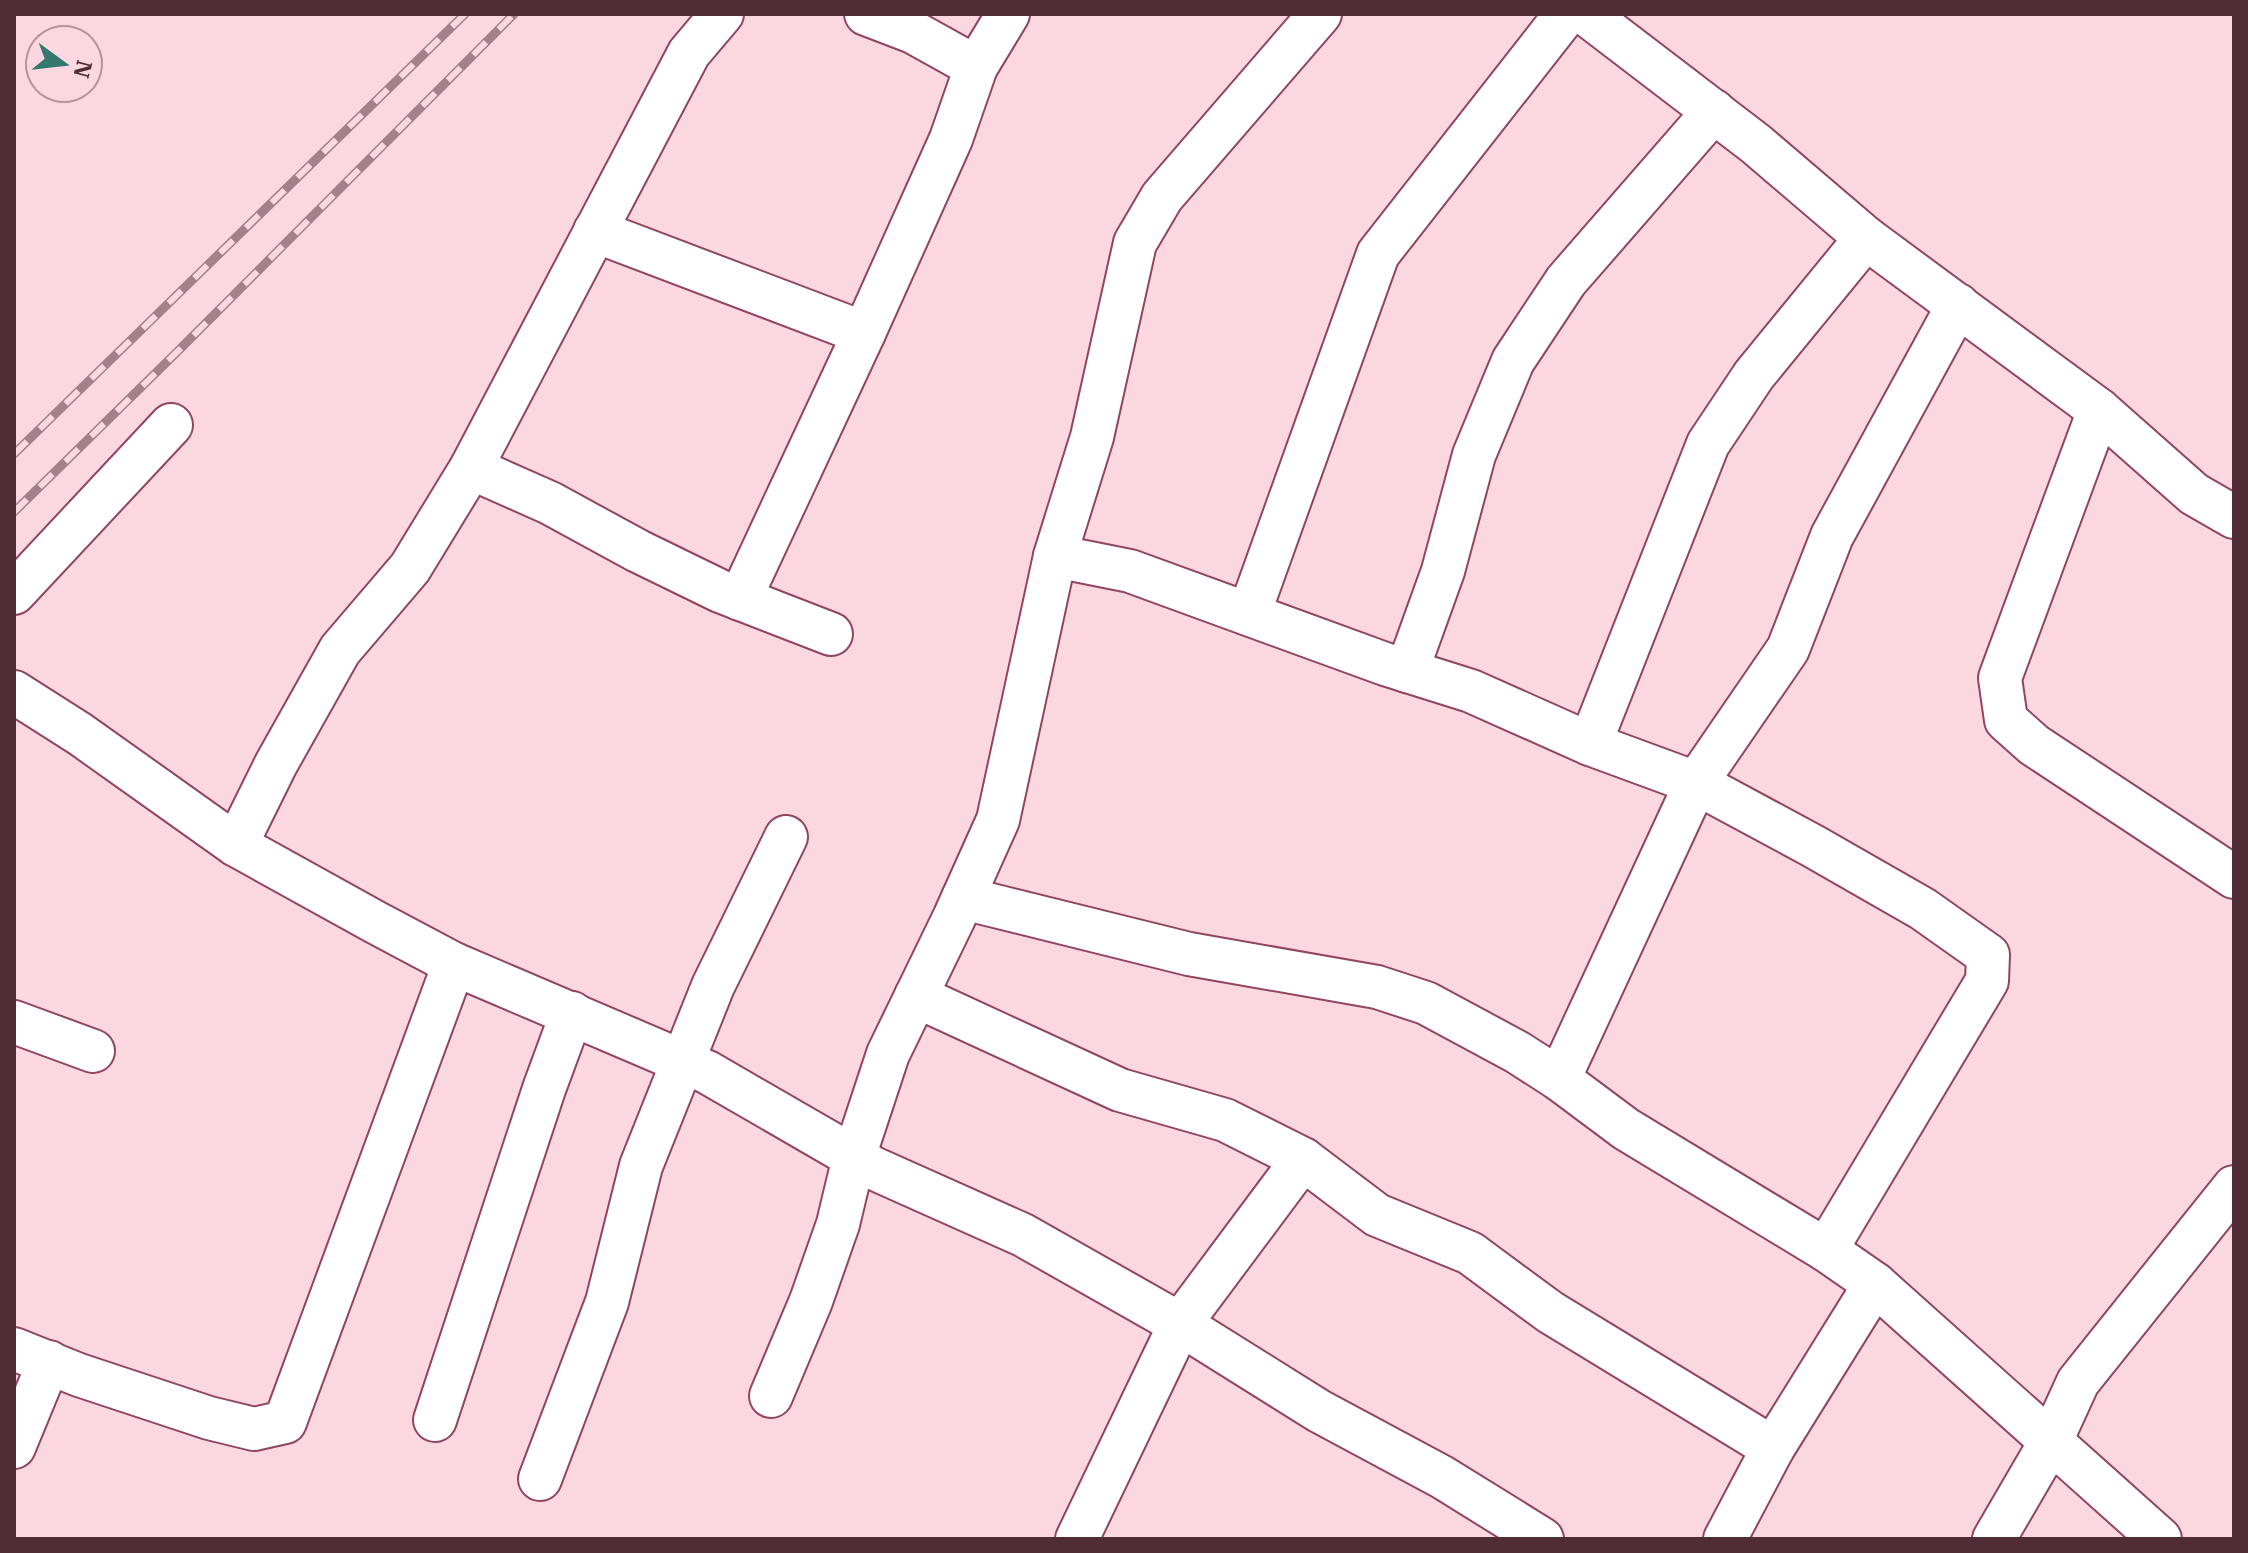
<svg xmlns="http://www.w3.org/2000/svg" width="2248" height="1553" viewBox="0 0 2248 1553" font-family="'IBM Plex Serif',serif">
<style>
.lines{fill:none;stroke-linecap:round;stroke-linejoin:round}
.minor-casing{stroke:#91455e;stroke-width:46}
.minor{stroke:#fff;stroke-width:42}
.rail-casing{stroke:#a4808a;stroke-width:9}
.rail{stroke:#fbd7e0;stroke-width:6;stroke-dasharray:18;stroke-linecap:butt}
</style>
<rect width="100%" height="100%" fill="#fbd7e0"/>
<g class="lines">
<g class="minor-casing">
<g id="minor">
<polyline points="1586,14 1756,144 1866,238 2099,410 2194,494 2234,517"/>
<polyline points="976,67 1008,14"/>
<polyline points="595,231 864,333"/>
<polyline points="1958,305 1832,536 1788,649 1696,783 1559,1079 1626,1129 1826,1250 1875,1284 2160,1539"/>
<polyline points="2099,410 2000,678 2006,720 2034,745 2234,877"/>
<polyline points="471,468 550,503 638,551 720,591 831,634"/>
<polyline points="1055,556 1130,571 1385,664 1471,691 1590,744 1696,783 1813,846 1923,909 1988,955 1987,981 1826,1250"/>
<polyline points="14,593 171,425"/>
<polyline points="740,599 864,333 951,139 976,67 913,32 866,14"/>
<polyline points="1249,614 1378,254 1566,14"/>
<polyline points="1407,671 1443,571 1474,455 1513,361 1566,281 1714,111"/>
<polyline points="14,692 80,734 236,845 375,922 454,964 707,1072 873,1168 1023,1235 1180,1324 1319,1411 1442,1477 1542,1539"/>
<polyline points="1590,744 1708,444 1754,375 1866,238"/>
<polyline points="236,845 276,764 340,650 410,568 471,468 689,53 722,14"/>
<polyline points="963,898 1189,954 1377,987 1426,1003 1517,1052 1559,1079"/>
<polyline points="916,996 1120,1090 1225,1120 1303,1159 1377,1215 1470,1253 1550,1312 1773,1448"/>
<polyline points="14,1022 93,1051"/>
<polyline points="14,1349 79,1375 209,1418 254,1429 285,1422 454,964"/>
<polyline points="771,1396 811,1301 838,1224 854,1157 888,1054 954,918 998,820 1055,556 1092,437 1135,243 1162,197 1320,14"/>
<polyline points="435,1420 544,1089 572,1013"/>
<polyline points="14,1447 49,1362"/>
<polyline points="540,1479 607,1302 641,1166 713,986 786,837"/>
<polyline points="1077,1539 1180,1324 1303,1159"/>
<polyline points="1725,1539 1773,1448 1875,1284"/>
<polyline points="1994,1539 2051,1441 2078,1382 2234,1187"/>
</g>
</g>
<use href="#minor" class="minor"/>
<g class="rail-casing">
<g id="rail">
<polyline points="14,454 465,14"/>
<polyline points="14,512 177,352 514,14"/>
</g>
</g>
<use href="#rail" class="rail"/>
</g>
<rect width="2248" height="1553" fill="none" stroke="#4f2c36" stroke-width="32"/>
<g transform="translate(64 64) rotate(105)"><circle r="38" fill="#fbd7e0" stroke="#b6939c" stroke-width="2"/>
<path d="M0-6L14 30L0 20L-14 30Z" fill="#34796e"/>
<text y="-12" font-size="22" font-weight="bold" text-anchor="middle" fill="#4f2c36">N</text>
</g>
</svg>
